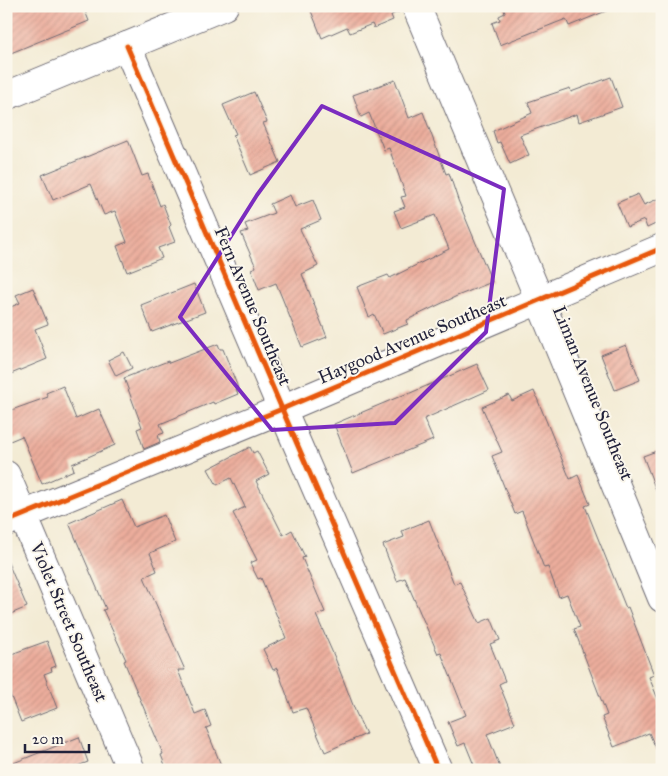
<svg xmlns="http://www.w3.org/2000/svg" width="668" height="776" viewBox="0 0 668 776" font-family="'IM FELL Great Primer',serif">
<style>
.building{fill:url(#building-hatch)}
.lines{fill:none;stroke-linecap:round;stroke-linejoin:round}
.minor-casing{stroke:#6b6871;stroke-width:30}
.minor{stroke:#fff;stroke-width:28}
.cycleway-casing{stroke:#fbf7ec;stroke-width:8}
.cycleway{stroke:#e8590c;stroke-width:5}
.marked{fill:none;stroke:#7b2cbf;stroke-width:4;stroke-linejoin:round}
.labels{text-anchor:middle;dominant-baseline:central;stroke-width:4;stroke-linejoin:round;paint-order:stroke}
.street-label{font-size:18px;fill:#22223b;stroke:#fbf7ec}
</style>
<defs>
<pattern id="building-hatch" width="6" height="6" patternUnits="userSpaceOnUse" patternTransform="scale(1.25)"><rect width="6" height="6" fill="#ecad9c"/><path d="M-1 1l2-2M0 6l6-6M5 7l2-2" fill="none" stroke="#ca9587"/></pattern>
</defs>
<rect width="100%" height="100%" fill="#fbf7ec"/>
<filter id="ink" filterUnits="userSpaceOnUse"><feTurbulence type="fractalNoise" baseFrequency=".02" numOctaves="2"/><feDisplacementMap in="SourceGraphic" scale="10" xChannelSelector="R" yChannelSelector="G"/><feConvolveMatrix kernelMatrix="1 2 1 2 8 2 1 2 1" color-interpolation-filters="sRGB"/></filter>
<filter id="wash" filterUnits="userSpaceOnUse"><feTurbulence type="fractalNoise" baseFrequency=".0096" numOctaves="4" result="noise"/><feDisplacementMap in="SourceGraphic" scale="20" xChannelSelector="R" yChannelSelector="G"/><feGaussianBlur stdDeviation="1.12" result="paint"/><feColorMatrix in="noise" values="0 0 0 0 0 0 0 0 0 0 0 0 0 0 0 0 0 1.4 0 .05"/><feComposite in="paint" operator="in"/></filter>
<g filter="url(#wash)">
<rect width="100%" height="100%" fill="#f3ebd4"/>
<g id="blocks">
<g class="building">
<polygon points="17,6 83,6 89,21 6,55 6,10"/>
<polygon points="309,6 401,6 401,11 391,15 393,20 374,28 372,24 350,33 347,27 322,38"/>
<polygon points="503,6 616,6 616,7 569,26 566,19 500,45 492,23 500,20 499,16 505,13"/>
<polygon points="611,77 622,107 579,122 577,114 520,135 529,155 510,164 500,142 497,143 493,131 532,113 528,102 570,88 571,92"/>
<polygon points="395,80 409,118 423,112 446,174 449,173 458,200 492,282 457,296 407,320 408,324 383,334 374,314 369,317 357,287 388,275 390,278 449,249 435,215 401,228 394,211 405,207 401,197 406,196 389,148 384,150 369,113 361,117 353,95"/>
<polygon points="254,92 267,122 263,123 280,162 250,175 233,135 236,134 223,105"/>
<polygon points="128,140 142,176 148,174 160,206 163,204 171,225 169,227 175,242 158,248 162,258 127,272 117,246 127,242 115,211 104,215 91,184 53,200 42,175"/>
<polygon points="638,194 644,205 662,197 662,221 647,228 644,220 627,227 617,203"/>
<polygon points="290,195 295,207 313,200 321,220 300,229 318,266 302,274 327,337 302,347 276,283 259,290 251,269 256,267 241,233 248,231 245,224 274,213 270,204"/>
<polygon points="194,284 205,312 152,332 141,305"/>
<polygon points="33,288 48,324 35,329 47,359 6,376 6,309 20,303 16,295"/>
<polygon points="218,344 220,349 223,349 238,388 236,389 238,394 214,404 213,402 160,424 164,433 158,435 160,442 144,449 137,429 142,427 124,378 168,361 169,363"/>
<polygon points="626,345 640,380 615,390 601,355"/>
<polygon points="124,352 132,368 116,376 108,360"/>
<polygon points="477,364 489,390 424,419 433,440 353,473 334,424 408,393 408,394"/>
<polygon points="63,386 76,419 99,409 115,445 72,464 74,470 42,484 22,436 10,441 6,431 6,412 48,397 46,393"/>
<polygon points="534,391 570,479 578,475 590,504 585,506 626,608 628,607 654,675 649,677 662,709 662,761 649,733 614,747 602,717 607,715 574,629 580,627 567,594 559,597 548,567 544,568 522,511 515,514 492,456 502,452 482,407 509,395 512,401"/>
<polygon points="250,447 253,453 257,451 269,474 256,481 283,535 292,530 305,557 302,558 325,612 316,615 335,658 356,713 366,734 325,752 306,708 293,712 277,668 273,670 263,649 286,638 261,578 258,579 250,563 257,560 233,513 245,507 231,478 217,485 208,469"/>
<polygon points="662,449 662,501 660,501 643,456"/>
<polygon points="122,500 134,527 164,515 175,542 150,553 157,571 144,577 185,670 178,670 195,714 205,710 211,726 206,728 223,770 167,770 161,755 163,754 124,661 126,660 103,610 106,609 69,523"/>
<polygon points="429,520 454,584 460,582 479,623 491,618 500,640 490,644 505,681 499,684 515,723 487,734 501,770 476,770 465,743 458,746 448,722 466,715 441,653 438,654 405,578 397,581 383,545 404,537 402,531"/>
<polygon points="6,558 27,607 6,616"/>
<polygon points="47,641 56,666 51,668 52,671 44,674 57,708 21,722 6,684 6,656"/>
<polygon points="79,737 88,762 67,770 6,770 6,766"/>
</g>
</g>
</g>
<g filter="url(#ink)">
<use href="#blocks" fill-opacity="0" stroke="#6b6871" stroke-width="1"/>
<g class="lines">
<g class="minor-casing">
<g id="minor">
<polyline points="416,6 540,301 662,598"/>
<polyline points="127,46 282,409 438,770"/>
<polyline points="6,96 224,6"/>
<polyline points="6,475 131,770"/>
<polyline points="6,522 282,409 662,248"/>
</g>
</g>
<use href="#minor" class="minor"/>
<g class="cycleway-casing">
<g id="cycleway">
<polyline points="127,46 282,409 438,770"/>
<polyline points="6,522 282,409 662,248"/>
</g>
</g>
<use href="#cycleway" class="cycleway"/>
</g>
</g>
<path class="marked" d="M 322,106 L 504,189 L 486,332 L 395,423 L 272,430 L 180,317 L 257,195 Z"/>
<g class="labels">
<g class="street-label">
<text transform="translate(253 306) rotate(67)">Fern Avenue Southeast</text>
<text transform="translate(412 339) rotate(-23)">Haygood Avenue Southeast</text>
<text transform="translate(593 393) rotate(68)">Liman Avenue Southeast</text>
<text transform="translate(69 622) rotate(67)">Violet Street Southeast</text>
</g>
</g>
<rect width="668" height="776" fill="none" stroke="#fbf7ec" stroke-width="25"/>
<path d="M25 744v8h64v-8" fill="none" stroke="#22223b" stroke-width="2.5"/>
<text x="32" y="744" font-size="15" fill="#22223b" stroke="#fbf7ec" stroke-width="4" paint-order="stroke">20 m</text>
</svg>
